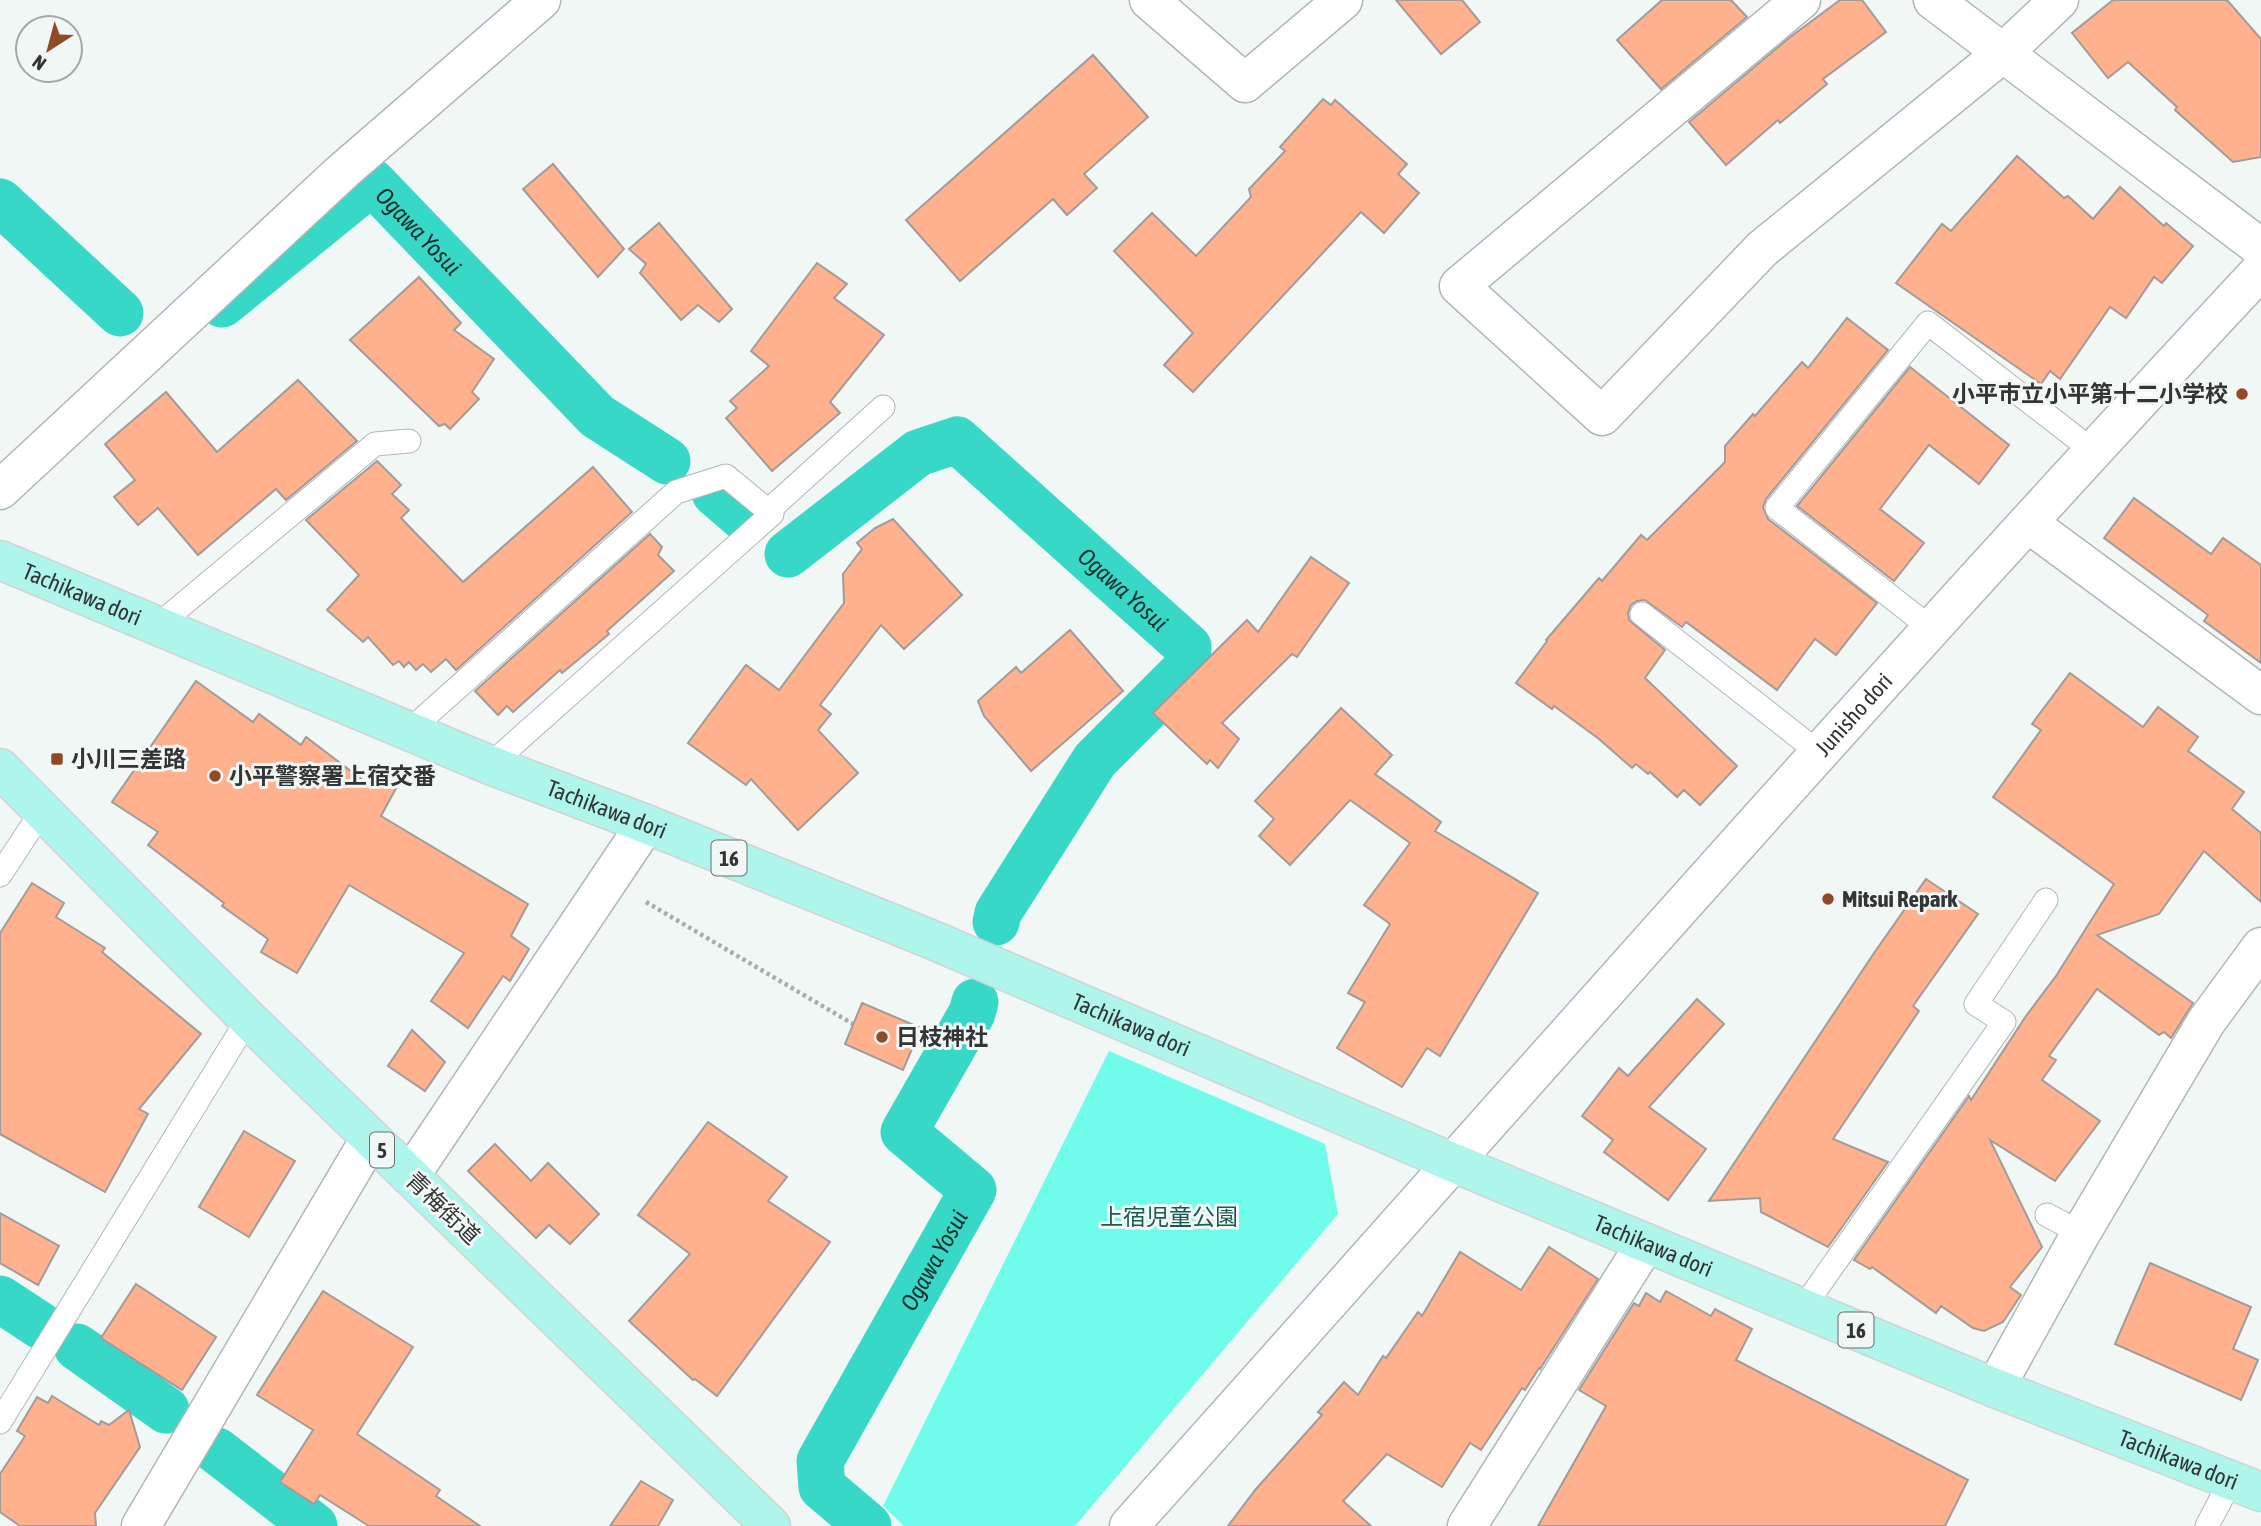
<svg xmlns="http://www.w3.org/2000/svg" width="2261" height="1526" viewBox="0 0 2261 1526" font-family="'Asap Condensed','Noto Sans JP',sans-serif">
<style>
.green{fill:#6ffcea}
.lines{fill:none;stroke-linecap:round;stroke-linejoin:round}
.canal{stroke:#38d8c8;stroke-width:47}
.building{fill:#feb18c;stroke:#a19c9a;stroke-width:2}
.service-casing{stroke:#b1b7b6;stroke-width:25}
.minor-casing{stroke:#b1b7b6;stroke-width:41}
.tertiary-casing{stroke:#b1b7b6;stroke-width:41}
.primary-casing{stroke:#d2d3d3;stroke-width:41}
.path{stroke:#a7acab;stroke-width:4.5;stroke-dasharray:3.5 3.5;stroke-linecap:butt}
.service{stroke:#fff;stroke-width:23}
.minor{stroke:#fff;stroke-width:38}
.tertiary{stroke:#fff;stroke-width:38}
.primary{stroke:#aef5ec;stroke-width:38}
.poi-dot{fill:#914a25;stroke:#f0f7f5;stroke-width:2.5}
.labels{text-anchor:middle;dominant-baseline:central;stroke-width:6;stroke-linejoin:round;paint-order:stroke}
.shield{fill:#f0f7f5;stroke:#6c6f6f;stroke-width:2}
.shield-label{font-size:21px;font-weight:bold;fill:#333535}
.poi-label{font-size:23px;font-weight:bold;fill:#333535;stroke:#f0f7f5;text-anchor:start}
.street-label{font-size:23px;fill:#333535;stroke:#f0f7f5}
.park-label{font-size:23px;fill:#1b5a53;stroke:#f0f7f5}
.water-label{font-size:24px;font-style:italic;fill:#17302d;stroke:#f0f7f5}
</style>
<rect width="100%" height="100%" fill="#f0f7f5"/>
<polygon class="green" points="1109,1051 1325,1144 1338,1214 1075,1526 904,1526 883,1506"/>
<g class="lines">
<g class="canal">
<polyline points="0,202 120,313"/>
<path id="s1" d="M 222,304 L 372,182 L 597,416 L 667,461"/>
<polyline points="715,493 744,518"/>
<path id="s2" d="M 788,554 L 918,453 L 957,440 L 1188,647 L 1187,668 L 1095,760 L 998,913 L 996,922"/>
<polyline points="0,1299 41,1326"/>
<polyline points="77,1347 166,1410"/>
<polyline points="217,1451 314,1526"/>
<path id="s3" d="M 868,1526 L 822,1487 L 820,1461 L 973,1190 L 904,1132 L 972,1013 L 975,1002"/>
</g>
</g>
<g class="building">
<polygon points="1396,0 1462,0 1480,22 1441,54"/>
<polygon points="1662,0 1731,0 1747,17 1661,89 1617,40"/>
<polygon points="1840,0 1862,0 1886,32 1823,79 1827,84 1780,123 1778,120 1726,165 1689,122 1789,38"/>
<polygon points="2113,0 2227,0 2261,39 2261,157 2233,162 2175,110 2177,107 2128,62 2108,78 2072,33"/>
<polygon points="1093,55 1148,117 1084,174 1097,188 1067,215 1053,199 960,281 906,220"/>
<polygon points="1323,99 1331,105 1335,100 1407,164 1398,174 1419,193 1384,233 1361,212 1193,392 1164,365 1193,333 1114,251 1152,213 1196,256 1251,197 1249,189 1285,151 1280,147"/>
<polygon points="2017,156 2064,198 2068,196 2093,219 2120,187 2164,226 2166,223 2193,246 2162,283 2154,277 2126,318 2110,307 2060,379 2050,371 2041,384 1896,283 1942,224 1951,231"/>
<polygon points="553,164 624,249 598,277 523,189"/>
<polygon points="659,223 732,309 719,322 698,305 681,320 640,273 646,264 629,249"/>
<polygon points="817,263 847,284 834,298 884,335 830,402 840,413 772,471 726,418 737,408 730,401 769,366 751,351"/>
<polygon points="419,277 461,323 454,330 494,359 472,392 479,399 450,429 445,424 439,426 350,340"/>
<polygon points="1847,318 1888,350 1766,499 1763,507 1768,519 1877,603 1836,655 1815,639 1777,690 1686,622 1682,627 1645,600 1637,601 1631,605 1628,613 1629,620 1665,650 1645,678 1737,766 1700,805 1684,790 1677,797 1650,772 1648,774 1636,764 1632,768 1599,739 1554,706 1552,709 1516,683 1547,641 1546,640 1599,578 1602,581 1641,535 1647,540 1725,462 1725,446 1753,414 1755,416 1802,362 1808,368"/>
<polygon points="1910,367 2009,445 1979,484 1929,445 1880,509 1924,543 1894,581 1797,506"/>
<polygon points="298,380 357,441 286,500 276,489 198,555 158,508 138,525 114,497 135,480 105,444 166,392 217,452"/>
<polygon points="377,461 401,485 392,494 409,510 401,518 463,582 593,467 632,512 456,670 446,659 431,672 423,664 416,670 409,662 404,667 399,661 393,665 368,637 363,642 327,610 359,575 306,520"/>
<polygon points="2134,498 2211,554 2223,538 2261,565 2261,663 2204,621 2208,615 2104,538"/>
<polygon points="893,519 962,595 904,649 881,625 820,705 831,714 818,730 858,773 798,830 751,779 746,785 688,743 746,665 779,690 844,603 843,574 862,549 857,543 875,528"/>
<polygon points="650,534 662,547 658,555 674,571 607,631 609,634 562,673 560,670 513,712 507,706 498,715 475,691"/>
<polygon points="1311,557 1349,583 1297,657 1292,654 1222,723 1239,739 1218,768 1210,760 1207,764 1153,713 1247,620 1258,632"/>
<polygon points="1070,630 1123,691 1031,771 984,716 978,701 1016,667 1021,673"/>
<polygon points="2070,673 2143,727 2158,707 2198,737 2188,751 2244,792 2232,809 2261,833 2261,902 2204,851 2159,914 2097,935 2193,1003 2171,1038 2164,1032 2159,1035 2097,989 2049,1056 2056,1060 2042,1080 2100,1121 2055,1181 1990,1140 2042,1247 2010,1287 2021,1295 2003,1322 1984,1331 1973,1328 1941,1306 1936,1313 1872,1267 1870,1269 1854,1260 1969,1096 1971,1100 2026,1016 2056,976 2114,884 1993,797 2041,730 2032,724"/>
<polygon points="196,681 253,722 259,714 301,745 306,737 364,781 400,781 381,816 528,904 511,936 529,949 510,981 503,976 468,1028 431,1001 464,953 349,885 297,973 261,952 268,939 222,906 224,903 148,845 158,832 112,802"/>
<polygon points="1341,708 1392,755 1375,774 1441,822 1435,831 1538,893 1440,1056 1427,1048 1402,1087 1337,1048 1365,1002 1348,993 1390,924 1364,905 1410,843 1350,800 1290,865 1259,836 1274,819 1255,801"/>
<polygon points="1926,879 1978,914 1913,1006 1919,1011 1833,1139 1888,1162 1828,1247 1761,1212 1760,1198 1709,1201 1874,953"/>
<polygon points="32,883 64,903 56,917 105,948 102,952 201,1034 139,1109 148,1114 105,1192 0,1134 0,933"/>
<polygon points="1697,999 1724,1024 1649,1107 1706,1149 1668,1200 1604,1152 1613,1140 1582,1116 1619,1068 1628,1076"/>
<polygon points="862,1003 921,1028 903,1070 845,1044"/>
<polygon points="412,1030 445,1062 425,1091 388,1066"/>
<polygon points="708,1122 787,1177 768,1201 830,1242 717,1396 695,1379 693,1380 629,1321 690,1254 638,1215"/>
<polygon points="244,1131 295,1161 249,1237 199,1207"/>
<polygon points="495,1144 531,1181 548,1163 599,1214 570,1244 549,1225 536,1238 468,1171"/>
<polygon points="0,1213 59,1246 38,1285 0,1263"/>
<polygon points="1549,1247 1598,1279 1540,1369 1539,1368 1525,1390 1522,1388 1481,1450 1470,1443 1442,1487 1387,1454 1343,1501 1371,1526 1228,1526 1256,1489 1322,1415 1318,1412 1344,1382 1358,1395 1383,1356 1386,1358 1418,1312 1422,1316 1460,1252 1521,1290"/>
<polygon points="2150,1263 2251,1307 2233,1349 2258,1360 2241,1400 2115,1344"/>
<polygon points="136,1284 216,1337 182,1390 101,1338"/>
<polygon points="323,1291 413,1347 357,1434 440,1490 436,1496 480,1526 369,1526 320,1495 314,1504 280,1482 313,1430 257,1395"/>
<polygon points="1666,1291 1711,1316 1715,1309 1752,1329 1736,1360 1968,1480 1945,1526 1538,1526 1606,1406 1579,1390 1634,1303 1639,1306 1646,1293 1660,1302"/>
<polygon points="52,1396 99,1425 101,1421 109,1425 129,1410 140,1447 95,1513 96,1526 20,1526 0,1512 0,1474 25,1436 17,1431 37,1397 48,1403"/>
<polygon points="641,1481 673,1500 658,1526 610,1526"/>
</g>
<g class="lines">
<g class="service-casing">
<g id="service">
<polyline points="768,511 883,407"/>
<polyline points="1642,614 1818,752"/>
<polyline points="157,626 375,444 409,441"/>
<polyline points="1932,629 1777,508 1928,323 2093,451"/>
<polyline points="409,731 676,492 726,476 772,514 490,765"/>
<polyline points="0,875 42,811"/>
<polyline points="2047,1215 2081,1233"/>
<polyline points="1803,1308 2004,1022 1976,1004 2046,900"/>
<polyline points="0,1422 248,1019"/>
<polyline points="2207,1526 2231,1480"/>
</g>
</g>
<g class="minor-casing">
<g id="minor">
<polyline points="1149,0 1245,83 1343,0"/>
<polyline points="1801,0 1459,286 1602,416 1762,249 2003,53 2059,0"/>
<polyline points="1933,0 2261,248"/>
<polyline points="0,490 342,172 541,0"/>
<polyline points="2028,523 2261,695"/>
<polyline points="410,1176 646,824"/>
<polyline points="1995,1388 2081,1233 2206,1022 2261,947"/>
<polyline points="141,1526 370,1139"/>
<polyline points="1467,1526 1646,1243"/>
</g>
</g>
<g class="tertiary-casing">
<g id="tertiary">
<path id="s4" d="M 1129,1526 C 1505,1106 1876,682 2261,270"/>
</g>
</g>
<g class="primary-casing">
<g id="primary">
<path id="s5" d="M 0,560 L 490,765 L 646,824 L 928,938 L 1454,1163 L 1995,1388 L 2261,1492"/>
<polyline points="0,768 248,1019 771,1526"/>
</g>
</g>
<polyline class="path" points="646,902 853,1024"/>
<use href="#service" class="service"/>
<use href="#minor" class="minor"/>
<use href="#tertiary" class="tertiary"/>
<use href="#primary" class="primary"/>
</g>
<g class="poi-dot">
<circle cx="2242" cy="394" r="7"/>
<rect x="50" y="752" width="14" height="14" rx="3.5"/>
<circle cx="215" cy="776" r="7"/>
<circle cx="1828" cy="899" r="7"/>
<circle cx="882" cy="1037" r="7"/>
</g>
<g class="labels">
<g class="shield">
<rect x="711.5" y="840.5" width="35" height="35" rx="5"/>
<rect x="370" y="1132.5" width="24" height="35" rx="5"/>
<rect x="1838.5" y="1312.5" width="35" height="35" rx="5"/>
</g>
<g class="shield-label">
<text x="729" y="858">16</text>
<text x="382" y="1150">5</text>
<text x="1856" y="1330">16</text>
</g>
<g class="poi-label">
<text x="2228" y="394" text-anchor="end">小平市立小平第十二小学校</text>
<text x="71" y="759">小川三差路</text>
<text x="229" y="776">小平警察署上宿交番</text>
<text x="1842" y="899">Mitsui Repark</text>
<text x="896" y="1037">日枝神社</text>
</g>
<g class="street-label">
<text stroke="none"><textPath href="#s5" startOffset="89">Tachikawa dori</textPath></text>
<text stroke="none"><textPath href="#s4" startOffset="1088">Junisho dori</textPath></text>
<text stroke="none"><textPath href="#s5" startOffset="656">Tachikawa dori</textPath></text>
<text stroke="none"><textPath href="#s5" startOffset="1223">Tachikawa dori</textPath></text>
<text transform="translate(443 1208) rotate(44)">青梅街道</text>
<text stroke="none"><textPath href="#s5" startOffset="1790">Tachikawa dori</textPath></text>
<text stroke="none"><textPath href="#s5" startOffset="2357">Tachikawa dori</textPath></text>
</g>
<g class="park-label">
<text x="1169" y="1217">上宿児童公園</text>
</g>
<g class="water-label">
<text stroke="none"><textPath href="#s1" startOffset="261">Ogawa Yosui</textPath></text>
<text stroke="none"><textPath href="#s2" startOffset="429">Ogawa Yosui</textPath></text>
<text stroke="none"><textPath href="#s3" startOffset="317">Ogawa Yosui</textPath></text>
</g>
</g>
<g transform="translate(49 49) rotate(216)"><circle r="33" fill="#f0f7f5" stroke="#a4a9a8" stroke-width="2"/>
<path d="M0-5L12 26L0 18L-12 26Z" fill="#914a25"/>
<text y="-10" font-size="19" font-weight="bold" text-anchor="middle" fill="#333535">N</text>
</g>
</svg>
